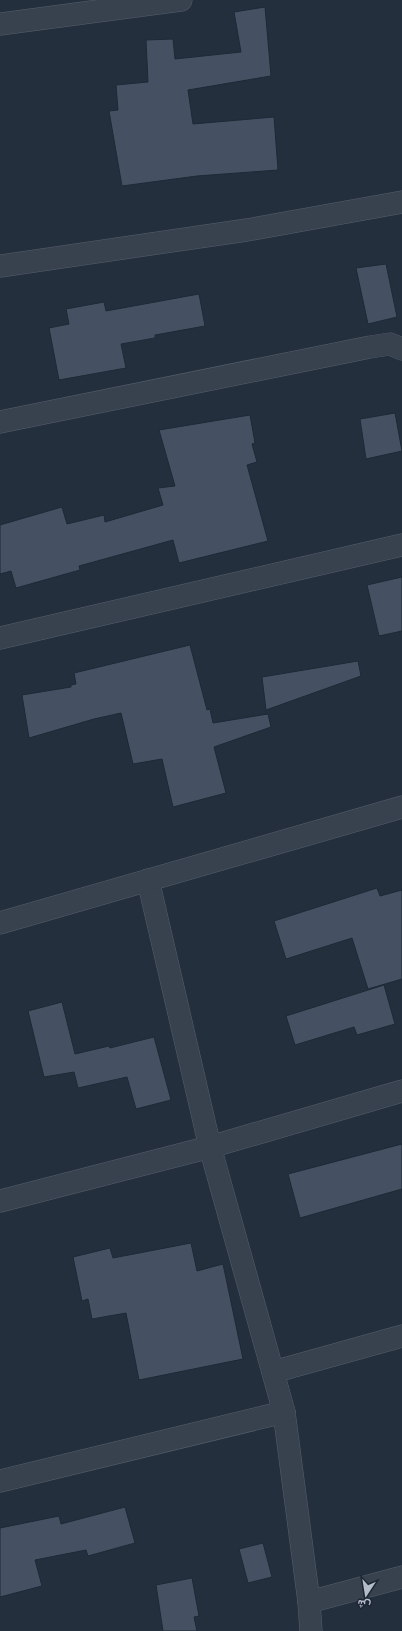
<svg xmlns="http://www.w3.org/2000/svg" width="402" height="1631" viewBox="0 0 402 1631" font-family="'Titillium Web',Vazirmatn,sans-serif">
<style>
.building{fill:#455162;stroke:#1f2835}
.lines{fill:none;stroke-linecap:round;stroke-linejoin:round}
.street-casing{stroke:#565f6c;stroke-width:23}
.street{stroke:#38414e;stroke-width:22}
</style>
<rect width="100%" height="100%" fill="#242f3e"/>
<g class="building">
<polygon points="265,7 271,76 188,90 193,124 274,117 278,170 197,176 122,186 109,111 118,110 116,85 148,82 146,40 173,39 175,59 241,52 234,12"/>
<polygon points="386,264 397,317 368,324 356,268"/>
<polygon points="199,294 205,326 155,335 155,338 121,344 126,368 59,380 49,328 69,324 66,309 104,302 106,311"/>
<polygon points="395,413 402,451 366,459 360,419"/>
<polygon points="250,415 255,443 252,444 257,462 247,465 268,541 179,563 173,540 79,566 80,570 16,588 11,571 0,574 0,525 62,507 67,524 104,515 105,522 163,505 158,488 175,486 159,430"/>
<polygon points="402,577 402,631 379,636 367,585"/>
<polygon points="190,645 207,710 210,709 213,723 268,714 271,727 214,747 226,793 173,807 162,759 133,764 121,713 94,719 29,738 22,695 71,687 71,685 76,684 74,673"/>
<polygon points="358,661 361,676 266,710 262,677"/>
<polygon points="377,888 380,896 402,890 402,979 368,989 352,938 286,959 274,921"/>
<polygon points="384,985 395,1024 357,1035 354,1027 295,1045 286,1016"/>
<polygon points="62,1002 75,1054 109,1046 110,1048 154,1037 171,1100 136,1109 127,1077 78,1088 74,1072 44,1077 28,1011"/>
<polygon points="402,1144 402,1189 300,1218 288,1174"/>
<polygon points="191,1243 197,1271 223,1264 243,1359 139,1380 126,1313 92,1319 88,1299 82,1301 73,1257 110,1248 113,1258"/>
<polygon points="125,1507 135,1543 88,1556 86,1550 35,1560 42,1586 0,1597 0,1528 59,1516 61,1524"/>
<polygon points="263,1543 272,1577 248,1583 239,1549"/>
<polygon points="192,1578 199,1616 194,1617 197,1631 163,1631 156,1585"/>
</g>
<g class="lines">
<g class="street-casing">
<g id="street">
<polyline points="0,24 181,0"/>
<polyline points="0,266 247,230 402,202"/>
<polyline points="0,422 370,347 390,344 402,349"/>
<polyline points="0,638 402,545"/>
<polyline points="148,880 210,1147 284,1412 309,1602 311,1631"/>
<polyline points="0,923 402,807"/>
<polyline points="0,1201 210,1147 402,1091"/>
<polyline points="273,1372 402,1336"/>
<polyline points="0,1481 284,1412"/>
<polyline points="309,1602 402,1577"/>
</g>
</g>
<use href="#street" class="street"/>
</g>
<g transform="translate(366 1595) rotate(192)" stroke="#1d2633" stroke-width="3" paint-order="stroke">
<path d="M0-3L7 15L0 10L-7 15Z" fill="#b4bcc9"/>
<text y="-6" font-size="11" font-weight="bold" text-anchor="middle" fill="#b4bcc9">ش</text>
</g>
</svg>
